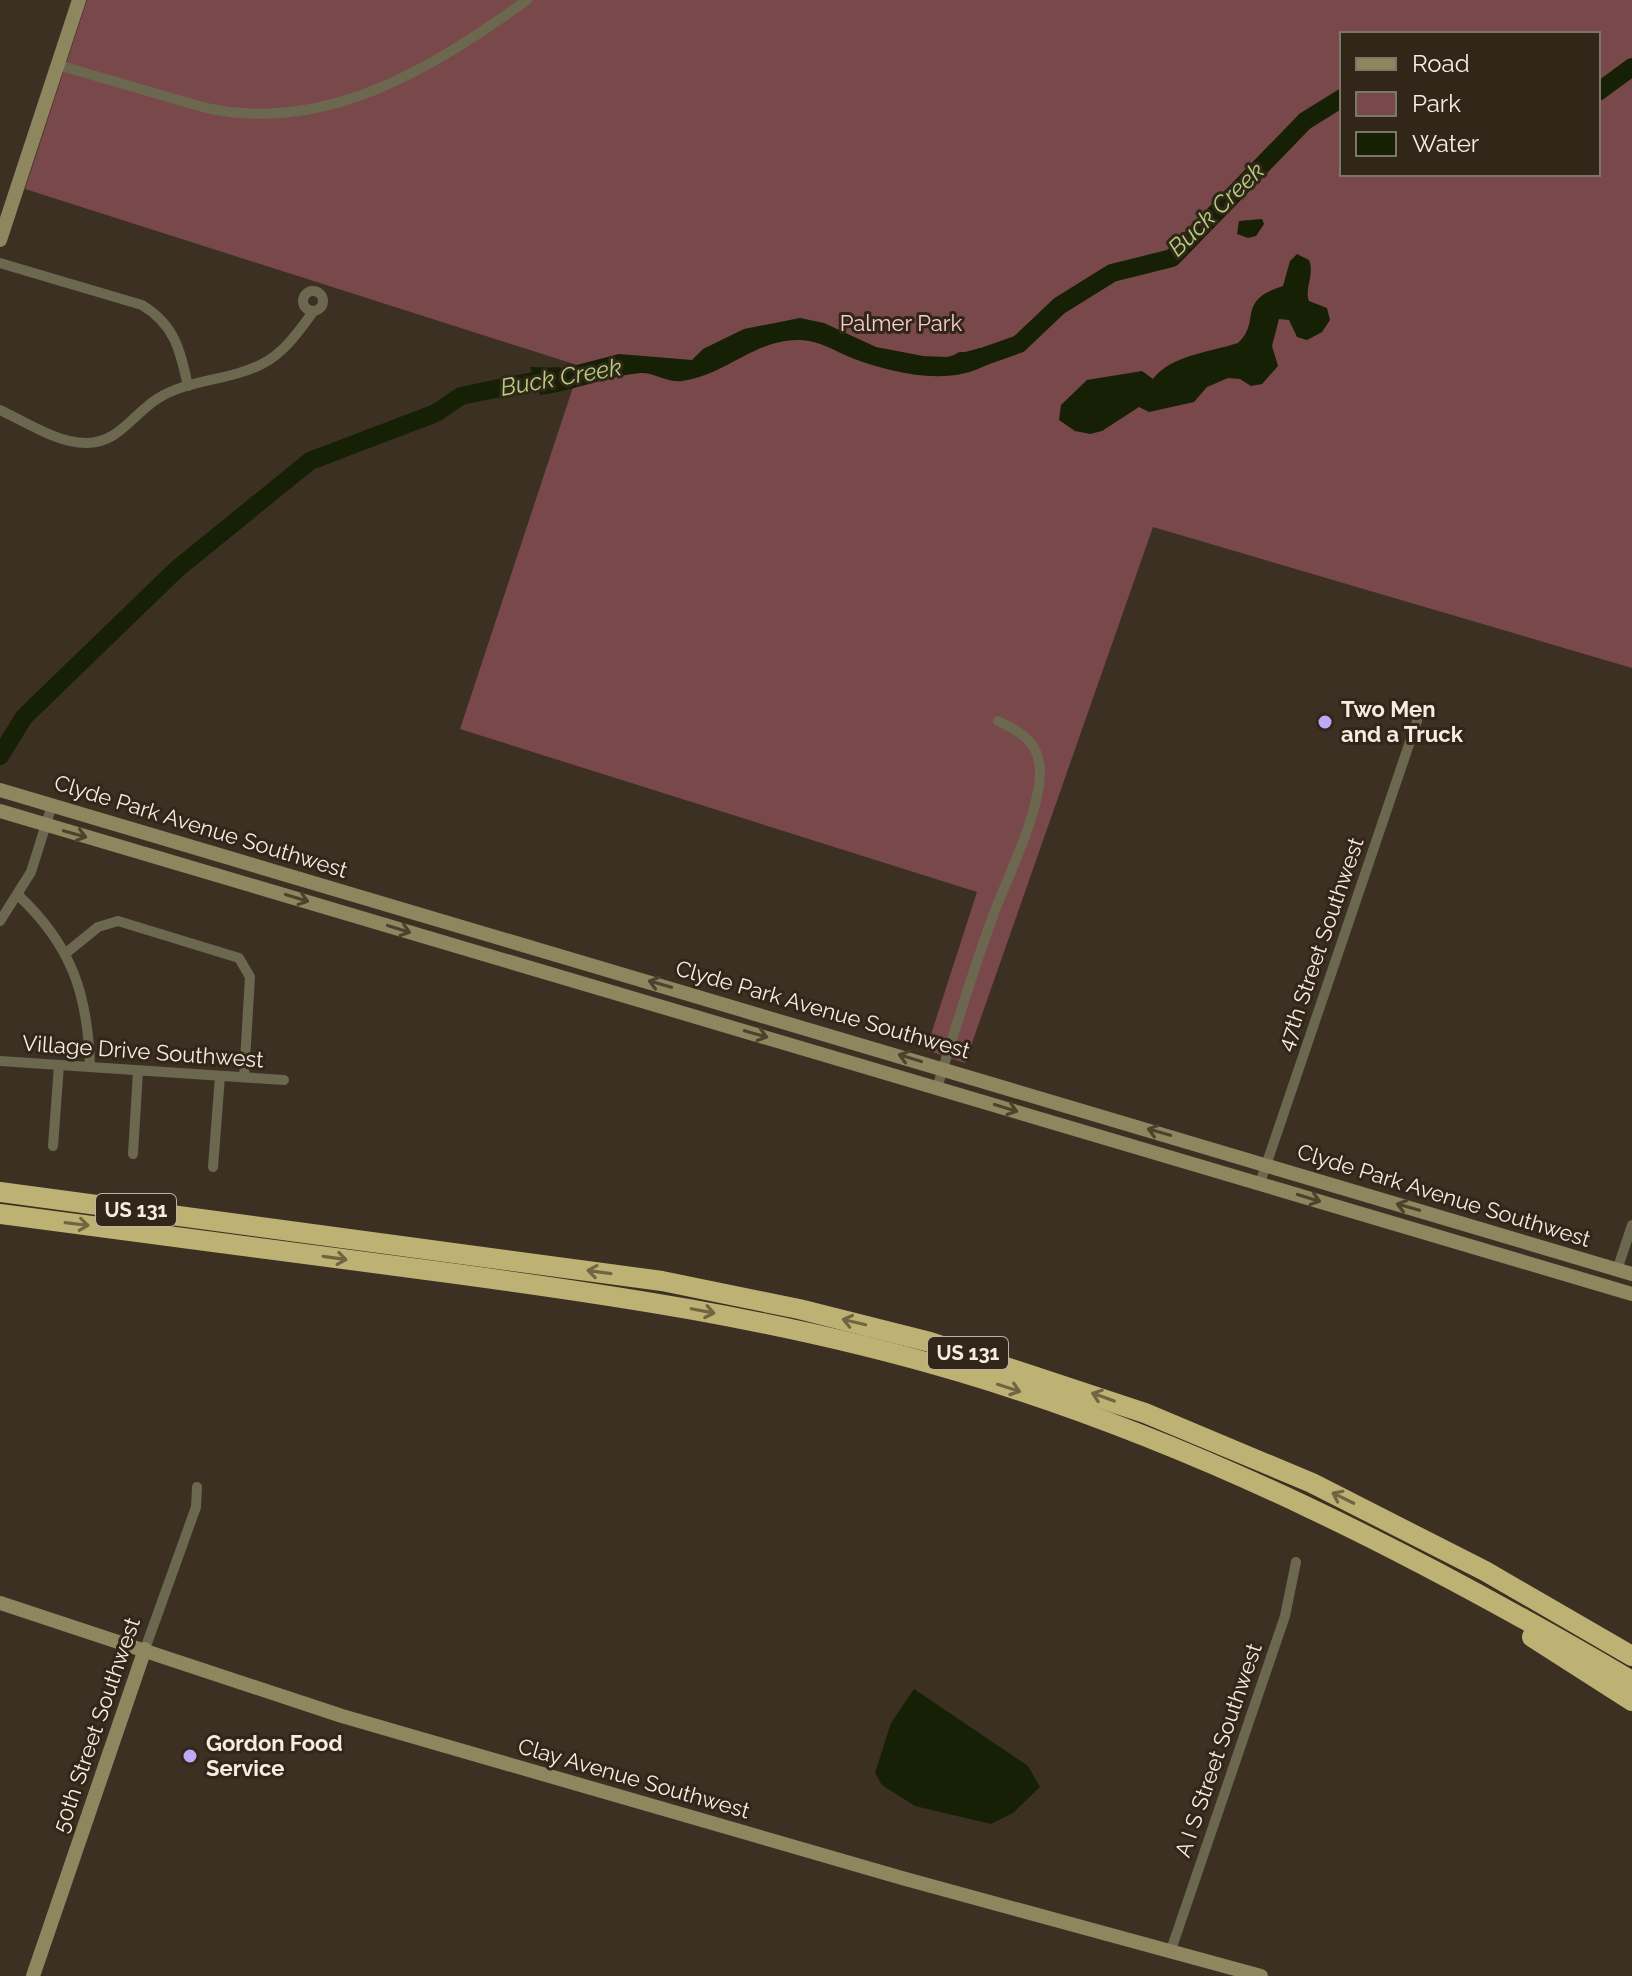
<svg xmlns="http://www.w3.org/2000/svg" width="1632" height="1976" viewBox="0 0 1632 1976" font-family="Raleway,sans-serif">
<style>
.green{fill:#79484a;fill-rule:evenodd}
.water{fill:#162004}
.lines{fill:none;stroke-linecap:round;stroke-linejoin:round}
.river{stroke:#162004;stroke-width:18}
.street{stroke:#6c6850;stroke-width:10}
.secondary{stroke:#8d865f;stroke-width:14}
.highway{stroke:#bdb174;stroke-width:20}
.oneway{stroke:#4d432d}
.oneway2{stroke:#706541}
.poi-dot{fill:#bcaaf6;stroke:#312618;stroke-width:3}
.labels{text-anchor:middle;dominant-baseline:central;stroke-width:6;stroke-linejoin:round;paint-order:stroke}
.shield{fill:#312618;stroke:#bab1a7;stroke-width:2}
.shield-label{font-size:20px;font-weight:bold;fill:#f5ede4}
.park-label{font-size:22px;fill:#f4cdcd;stroke:#312618}
.poi-label{font-size:22px;font-weight:bold;fill:#f5ede4;stroke:#312618;text-anchor:start}
.street-label{font-size:22px;fill:#f5ede4;stroke:#312618}
.water-label{font-size:24px;font-style:italic;fill:#b2d282;stroke:#312618}
</style>
<rect width="100%" height="100%" fill="#3b3022"/>
<path class="green" d="M 87,0 L 1632,0 L 1632,668 L 1153,527 L 965,1063 L 926,1050 L 977,892 L 460,729 L 580,366 L 25,189 ZM 1342,34 L 1598,34 L 1598,174 L 1342,174 Z"/>
<g class="water">
<polygon points="1262,219 1264,224 1256,236 1248,238 1237,234 1239,221"/>
<path d="M 1297,254 L 1309,260 C 1315,275 1304,288 1309,301 L 1327,308 L 1330,320 L 1322,332 L 1307,340 L 1297,337 L 1289,320 L 1279,319 L 1272,346 L 1278,366 L 1262,384 L 1251,386 L 1240,379 L 1228,378 L 1207,387 L 1194,402 L 1149,412 L 1139,407 L 1102,431 L 1090,434 L 1075,431 L 1059,420 L 1061,405 L 1087,380 L 1142,371 L 1153,379 C 1171,355 1211,352 1238,343 C 1262,321 1235,301 1283,286 L 1290,261 Z"/>
<path d="M 800,318 L 824,323 L 876,347 L 923,356 L 947,357 L 980,348 L 988,364 C 950,387 891,373 852,358 C 835,351 820,341 801,340 C 756,338 725,376 682,381 C 668,383 654,372 640,373 C 606,376 574,391 540,395 L 530,367 L 565,368 L 619,354 L 692,360 L 703,349 L 744,329 Z"/>
<polygon points="914,1689 1028,1766 1040,1787 1013,1813 991,1824 915,1806 882,1785 875,1773 891,1723"/>
</g>
<g class="lines">
<g class="river">
<polyline points="1598,92 1632,67"/>
<polyline points="961,361 971,361 1019,344 1059,306 1112,273 1172,258 1305,121 1342,98"/>
<polyline points="0,756 24,717 177,569 310,461 436,413 461,396 557,376"/>
</g>
<g class="street">
<path d="M 58,65 L 206,108 C 328,134 432,68 527,0"/>
<path d="M 0,263 L 142,305 C 175,325 180,350 188,386"/>
<circle cx="313" cy="301" r="10"/>
<path d="M 0,410 C 26,422 57,443 86,443 C 119,443 132,415 157,399 C 188,379 229,381 262,364 C 284,353 299,331 313,312"/>
<path d="M 19,896 C 72,946 88,995 90,1067"/>
<polyline points="0,921 31,872 52,805"/>
<polyline points="66,953 98,927 118,921 239,958 250,977 244,1077"/>
<polyline points="0,1061 284,1080"/>
<path d="M 937,1088 C 955,1029 973,970 994,913 C 1009,874 1039,814 1040,773 C 1040,743 1022,732 998,721"/>
<polyline points="53,1146 59,1065"/>
<polyline points="133,1154 138,1071"/>
<polyline points="213,1167 220,1076"/>
<polyline points="1260,1183 1418,718"/>
<polyline points="1617,1270 1632,1225"/>
<polyline points="145,1649 196,1507 197,1487"/>
<polyline points="1171,1950 1285,1616 1296,1562"/>
</g>
<g class="secondary">
<polyline points="0,240 79,0"/>
<polyline points="0,790 1632,1274"/>
<polyline points="0,811 1632,1294"/>
<polyline points="0,1603 342,1716 902,1878 1261,1976"/>
<polyline points="33,1976 145,1649"/>
</g>
<g class="highway">
<polyline points="0,1192 662,1281 799,1309 930,1342 1145,1413 1312,1483 1485,1571 1632,1656"/>
<path d="M 0,1214 C 140,1232 279,1251 419,1269 C 602,1293 783,1319 960,1372 C 1199,1443 1417,1555 1632,1681"/>
<polyline points="1532,1637 1632,1701"/>
</g>
</g>
<defs><path id="oneway-shaft" d="M-6 0H5M1.5-3L5.5 0L1.5 3" fill="none" stroke-width="1.6" stroke-linecap="round" stroke-linejoin="round" transform="scale(2)"/></defs>
<g class="oneway">
<use href="#oneway-shaft" transform="translate(75 834) rotate(16)"/>
<use href="#oneway-shaft" transform="translate(297 898) rotate(17)"/>
<use href="#oneway-shaft" transform="translate(399 929) rotate(17)"/>
<use href="#oneway-shaft" transform="translate(660 984) rotate(-164)"/>
<use href="#oneway-shaft" transform="translate(756 1034) rotate(16)"/>
<use href="#oneway-shaft" transform="translate(910 1058) rotate(-163)"/>
<use href="#oneway-shaft" transform="translate(1006 1108) rotate(17)"/>
<use href="#oneway-shaft" transform="translate(1159 1132) rotate(-164)"/>
<use href="#oneway-shaft" transform="translate(1309 1198) rotate(17)"/>
<use href="#oneway-shaft" transform="translate(1408 1207) rotate(-164)"/>
</g>
<g class="oneway2">
<use href="#oneway-shaft" transform="translate(77 1224) rotate(7)"/>
<use href="#oneway-shaft" transform="translate(335 1258) rotate(8)"/>
<use href="#oneway-shaft" transform="translate(599 1272) rotate(-172)"/>
<use href="#oneway-shaft" transform="translate(703 1311) rotate(11)"/>
<use href="#oneway-shaft" transform="translate(854 1322) rotate(-167)"/>
<use href="#oneway-shaft" transform="translate(1009 1388) rotate(18)"/>
<use href="#oneway-shaft" transform="translate(1103 1397) rotate(-160)"/>
<use href="#oneway-shaft" transform="translate(1343 1498) rotate(-154)"/>
</g>
<g class="poi-dot">
<circle cx="1325" cy="722" r="8"/>
<circle cx="190" cy="1756" r="8"/>
</g>
<g class="labels">
<g class="shield">
<rect x="96" y="1194" width="80" height="32" rx="6"/>
<rect x="928" y="1337" width="80" height="32" rx="6"/>
</g>
<g class="shield-label">
<text x="136" y="1210">US 131</text>
<text x="968" y="1353">US 131</text>
</g>
<g class="park-label">
<text x="901" y="323">Palmer Park</text>
</g>
<g class="poi-label">
<text x="1341" y="709">Two Men<tspan x="1341" dy="25">and a Truck</tspan></text>
<text x="206" y="1743">Gordon Food<tspan x="206" dy="25">Service</tspan></text>
</g>
<g class="street-label">
<text transform="translate(201 826) rotate(17)">Clyde Park Avenue Southwest</text>
<text transform="translate(1320 944) rotate(-71)">47th Street Southwest</text>
<text transform="translate(823 1009) rotate(16)">Clyde Park Avenue Southwest</text>
<text transform="translate(143 1051) rotate(4)">Village Drive Southwest</text>
<text transform="translate(1444 1195) rotate(17)">Clyde Park Avenue Southwest</text>
<text transform="translate(96 1725) rotate(-71)">50th Street Southwest</text>
<text transform="translate(1218 1750) rotate(-71)">A I S Street Southwest</text>
<text transform="translate(634 1778) rotate(16)">Clay Avenue Southwest</text>
</g>
<g class="water-label">
<text transform="translate(1216 209) rotate(-44)">Buck Creek</text>
<text transform="translate(561 377) rotate(-10)">Buck Creek</text>
</g>
</g>
<rect x="1340" y="32" width="260" height="144" fill="#312618" stroke="#7f766a" stroke-width="2"/>
<rect x="1356" y="58" width="40" height="12" fill="#8d865f" stroke="#7f766a" stroke-width="2"/>
<text x="1412" y="72" font-size="24" fill="#f5ede4">Road</text>
<rect x="1356" y="92" width="40" height="24" fill="#79484a" stroke="#7f766a" stroke-width="2"/>
<text x="1412" y="112" font-size="24" fill="#f5ede4">Park</text>
<rect x="1356" y="132" width="40" height="24" fill="#162004" stroke="#7f766a" stroke-width="2"/>
<text x="1412" y="152" font-size="24" fill="#f5ede4">Water</text>
</svg>
